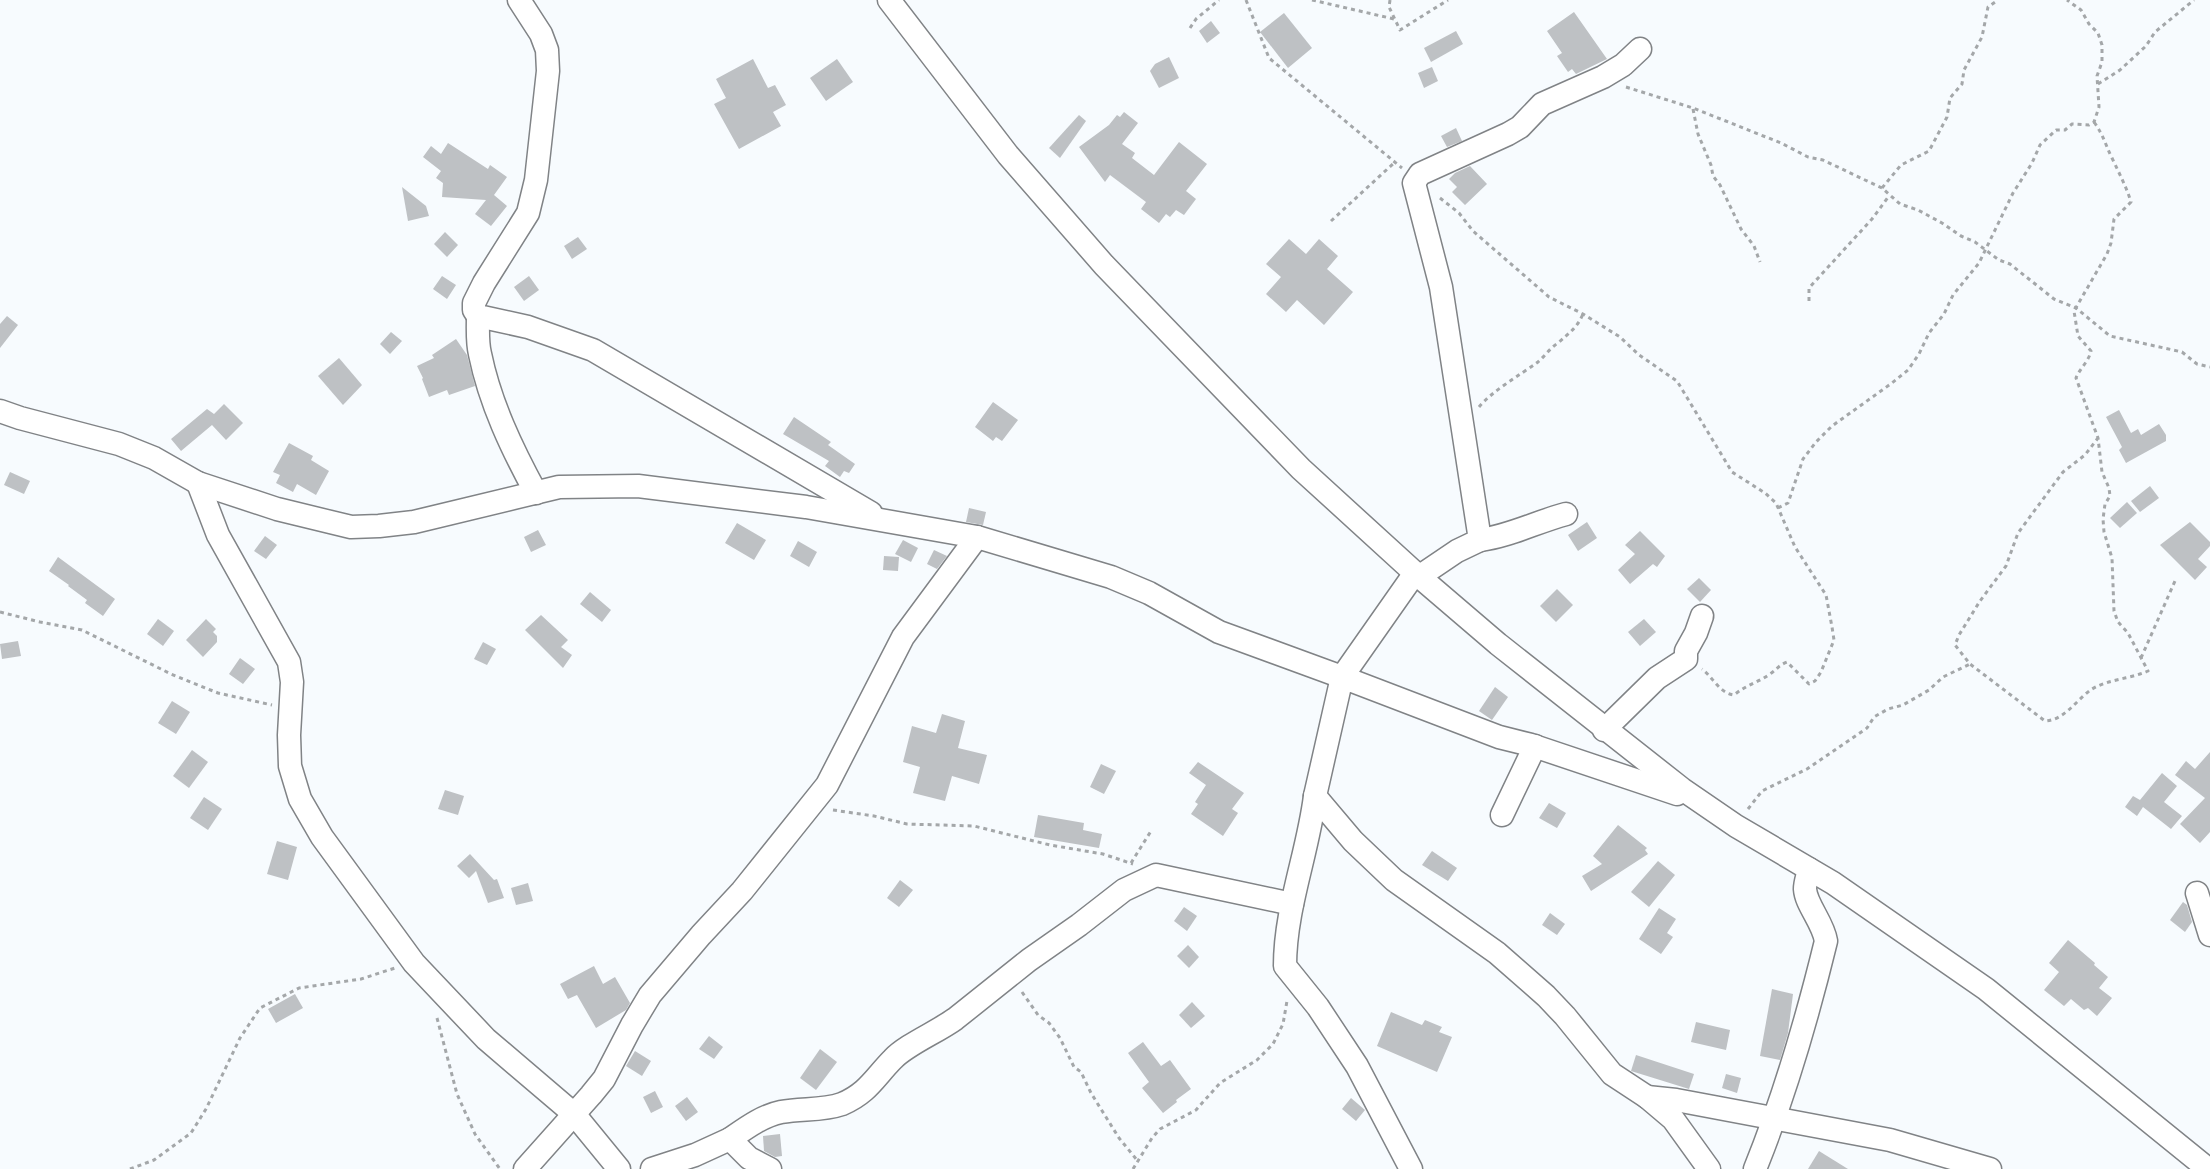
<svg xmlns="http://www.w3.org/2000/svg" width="2210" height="1169" viewBox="0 0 2210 1169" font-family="'Golos Text',sans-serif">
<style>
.building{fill:#bec1c4}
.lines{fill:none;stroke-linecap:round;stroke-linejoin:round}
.minor-casing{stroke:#808386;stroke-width:25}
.path{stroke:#a4a7a9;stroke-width:3;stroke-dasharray:4 4;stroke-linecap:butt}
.minor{stroke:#fff;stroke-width:22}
</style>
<rect width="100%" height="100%" fill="#f7fbfe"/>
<g class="building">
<polygon points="1574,12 1607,59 1576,74 1572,69 1568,72 1557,56 1562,53 1547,31"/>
<polygon points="1284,13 1312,48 1288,68 1260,32"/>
<polygon points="1211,21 1220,33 1207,43 1199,31"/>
<polygon points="1456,31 1463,44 1431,62 1424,48"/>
<polygon points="1169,57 1179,78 1159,88 1150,71 1155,64"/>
<polygon points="753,59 768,88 775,85 786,105 773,112 781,126 739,149 714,104 726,98 716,79"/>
<polygon points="837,59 853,82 826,101 810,78"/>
<polygon points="1432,67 1438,81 1424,88 1418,73"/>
<polygon points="1124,112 1138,123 1122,144 1135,153 1132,158 1154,175 1179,142 1207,164 1186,191 1196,199 1184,215 1176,210 1170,217 1166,214 1159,223 1141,209 1146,202 1110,175 1105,182 1079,147 1109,125 1117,115 1120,117"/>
<polygon points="1079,115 1086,121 1060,158 1049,148"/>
<polygon points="1456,128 1462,141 1447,147 1441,136"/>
<polygon points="448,143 488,169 490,165 507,177 494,195 507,206 491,226 475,214 486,200 442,197 443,183 436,178 441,171 423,157 431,146 441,154"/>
<polygon points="1470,166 1487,184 1465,205 1452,192 1457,187 1449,179 1455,173"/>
<polygon points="402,187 426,206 429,216 408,221"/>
<polygon points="445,232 458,245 447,257 434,244"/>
<polygon points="578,237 587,249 572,259 564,246"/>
<polygon points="1289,239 1306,254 1319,239 1338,256 1327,269 1353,292 1324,325 1297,300 1286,312 1266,294 1281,277 1266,264"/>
<polygon points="442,276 456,285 447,299 433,289"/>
<polygon points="529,276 539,290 524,301 514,287"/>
<polygon points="7,316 18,325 0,348 0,324"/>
<polygon points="391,332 402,341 390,354 380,344"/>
<polygon points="456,339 467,355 475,386 449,395 447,390 429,397 422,379 423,378 417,366 434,358 432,355"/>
<polygon points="339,358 362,385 343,405 318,376"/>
<polygon points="993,402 1018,420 1002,441 996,437 993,441 975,427"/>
<polygon points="224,404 243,423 226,440 212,425 181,451 171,439 207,409 214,414"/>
<polygon points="2119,410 2131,433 2138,429 2141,435 2159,424 2166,435 2166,441 2126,463 2119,450 2122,447 2106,417"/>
<polygon points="794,417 831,442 828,445 855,464 849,473 844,471 840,477 825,466 829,461 783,434"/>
<polygon points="289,443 313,456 311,460 329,471 316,495 297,484 293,492 276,483 280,475 273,472"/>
<polygon points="10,472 30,481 24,494 4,485"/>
<polygon points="2150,486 2159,498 2140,512 2131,501"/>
<polygon points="2127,502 2137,513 2120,528 2110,518"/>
<polygon points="969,508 986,512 983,525 966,522"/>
<polygon points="1587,522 1597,538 1578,551 1568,535"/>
<polygon points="2190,522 2210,542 2210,546 2198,559 2207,567 2195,580 2160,545"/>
<polygon points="737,523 766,540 754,560 725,543"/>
<polygon points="538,530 546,545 531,552 524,537"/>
<polygon points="1640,531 1665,556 1657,567 1653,564 1630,584 1618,570 1635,554 1625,545"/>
<polygon points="265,536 277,545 266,559 254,551"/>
<polygon points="903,540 918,548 911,562 895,554"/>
<polygon points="798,541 817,552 809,567 790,556"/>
<polygon points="934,550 947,556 937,569 927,564"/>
<polygon points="884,556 899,557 898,571 883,570"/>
<polygon points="58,557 115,599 103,616 85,603 87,600 68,586 69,585 49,571"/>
<polygon points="1699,578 1711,590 1700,602 1687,589"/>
<polygon points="1557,589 1573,605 1556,622 1540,606"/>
<polygon points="590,592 611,610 602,622 580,604"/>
<polygon points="541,615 568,640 561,647 572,655 563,668 525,630"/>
<polygon points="158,619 174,631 163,646 147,634"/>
<polygon points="206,619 216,629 213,632 217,636 217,642 203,657 186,640"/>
<polygon points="1644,619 1656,632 1640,646 1628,632"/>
<polygon points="18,641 21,656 2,659 0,644"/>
<polygon points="483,642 496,649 487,665 474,659"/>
<polygon points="240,658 255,669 243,684 229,674"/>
<polygon points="1495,687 1508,697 1492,720 1479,711"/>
<polygon points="172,701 190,712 176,734 158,723"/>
<polygon points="942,714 965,721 958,748 987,755 979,784 952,776 945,801 913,793 920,767 903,762 912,726 936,733"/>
<polygon points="192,750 208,762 189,788 173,776"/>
<polygon points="2210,752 2210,832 2200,843 2180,824 2205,798 2175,775 2186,761 2195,769"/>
<polygon points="1198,762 1244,793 1232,809 1238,813 1223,836 1191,814 1198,804 1195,802 1206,785 1189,773"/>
<polygon points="1101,764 1116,771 1104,794 1090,787"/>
<polygon points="2162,773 2177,786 2164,802 2182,816 2171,829 2143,807 2137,816 2125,807 2133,796 2140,800"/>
<polygon points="445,790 464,796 458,815 438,809"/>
<polygon points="204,797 222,809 208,830 190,818"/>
<polygon points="1549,803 1566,813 1557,828 1539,818"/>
<polygon points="1038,815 1084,823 1083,830 1102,834 1099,848 1034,837"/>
<polygon points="1618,825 1647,848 1645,850 1648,854 1591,891 1582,876 1602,864 1593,856"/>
<polygon points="277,841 297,847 288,880 267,874"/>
<polygon points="1432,851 1457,868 1448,881 1422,865"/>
<polygon points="470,854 494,880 497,879 504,898 488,903 476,871 469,878 457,866"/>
<polygon points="1658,861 1675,875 1649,907 1631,892"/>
<polygon points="900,880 913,890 899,907 887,898"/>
<polygon points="528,883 533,901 516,905 511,888"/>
<polygon points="2183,902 2187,905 2192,922 2185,932 2170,920"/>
<polygon points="1184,907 1197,916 1187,931 1174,921"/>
<polygon points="1659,908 1676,919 1667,933 1673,937 1661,954 1639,939"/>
<polygon points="1550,913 1565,924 1557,935 1542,925"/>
<polygon points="2068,940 2095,963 2094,965 2108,977 2099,988 2112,998 2097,1016 2088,1008 2084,1010 2071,999 2064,1006 2044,990 2059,972 2049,963"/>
<polygon points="1188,945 1199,957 1189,968 1177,956"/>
<polygon points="594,966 603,984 615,977 630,1003 626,1010 596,1028 577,995 568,999 560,984"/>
<polygon points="1772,989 1793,994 1788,1033 1780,1060 1760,1056"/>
<polygon points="295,994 303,1008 276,1023 268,1009"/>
<polygon points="1192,1002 1205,1016 1191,1028 1179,1015"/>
<polygon points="1391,1012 1422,1025 1425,1020 1442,1027 1439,1032 1452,1037 1437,1072 1377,1046"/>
<polygon points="1696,1022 1730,1030 1726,1050 1691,1042"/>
<polygon points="709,1036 723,1047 714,1059 699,1049"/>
<polygon points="1143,1042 1161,1066 1170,1060 1191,1089 1176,1100 1177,1102 1163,1113 1142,1088 1149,1082 1128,1053"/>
<polygon points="820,1049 837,1062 816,1090 800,1078"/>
<polygon points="635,1051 651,1061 642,1076 626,1066"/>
<polygon points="1636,1055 1694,1074 1689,1089 1631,1071"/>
<polygon points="1726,1074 1741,1078 1737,1093 1722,1088"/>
<polygon points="655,1091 663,1107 651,1113 643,1097"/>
<polygon points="687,1097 698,1112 686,1121 675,1106"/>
<polygon points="1351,1098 1365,1110 1356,1121 1342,1109"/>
<polygon points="780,1134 782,1156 775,1157 764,1151 763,1136"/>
<polygon points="1819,1151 1848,1169 1808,1169"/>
</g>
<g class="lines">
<g class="minor-casing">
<g id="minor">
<polyline points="519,0 541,34 547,50 548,71 536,180 528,213 484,283 474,303 474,310 478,316 528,327 593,350 871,513"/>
<polyline points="889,0 1008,155 1104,265 1301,469 1415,573 1498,644 1682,789 1736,826 1833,883 1986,989 2208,1169"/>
<path d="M 478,316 C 478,328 477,342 480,354 C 490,403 512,449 536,493"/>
<polyline points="0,411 20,418 119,444 154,458 198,483 277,509 351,527 379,526 414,522 559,487 638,486 806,507 977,537 1111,577 1149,593 1219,632 1342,677 1415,573"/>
<polyline points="198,483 218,535 289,662 292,682 289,735 290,766 300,799 322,837 414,963 486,1039 574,1114 619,1169"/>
<path d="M 1480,540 C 1510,536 1536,522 1566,514"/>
<polyline points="1420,576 1457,551 1480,540 1441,287 1414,183 1420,174 1508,134 1520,127 1542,104 1603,77 1623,65 1640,49"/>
<polyline points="1604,730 1657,678 1686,659 1686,651 1696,633 1702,616"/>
<polyline points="1677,794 1531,745 1499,737 1342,677 1315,796 1353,841 1394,880 1497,953 1546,996 1565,1016 1612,1074 1647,1097 1673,1119 1709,1169"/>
<path d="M 1315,796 C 1308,853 1285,908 1285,966 L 1318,1007 L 1357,1066 L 1411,1169"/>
<polyline points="1502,815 1535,746"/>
<polyline points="2197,893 2210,935"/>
<polyline points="1647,1097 1676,1100 1890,1140 1990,1169"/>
<path d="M 730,1139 C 746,1128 762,1116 781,1112 C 802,1108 822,1111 842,1104 C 868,1093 875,1077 893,1059 C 906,1045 937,1032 955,1019 L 1029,960 L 1079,925 L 1124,890 L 1156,875 L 1292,904"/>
<polyline points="525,1169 591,1095 604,1079 632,1025 650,995 701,935 742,891 827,785 903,637 977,537"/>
<polyline points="652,1169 695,1155 730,1139 749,1158 770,1169"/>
<path d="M 1755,1169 C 1785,1095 1807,1019 1826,941 C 1823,922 1806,905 1805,889 C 1805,882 1808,875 1809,869"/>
</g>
</g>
<g class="path">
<polyline points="1246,0 1269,58 1402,168"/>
<polyline points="1312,0 1394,19"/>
<polyline points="1390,0 1389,7 1400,30 1448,0"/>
<polyline points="1190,28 1196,19 1219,0"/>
<polyline points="2098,84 2120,70 2146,46 2155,32 2194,0"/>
<polyline points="1626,87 1693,108 1781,143 1808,157 1823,160 1865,180 1882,188 1900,204 1918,210 1942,223 1961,236 1975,242 1999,260 2010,264 2054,299 2076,308 2110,336 2182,352 2197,364 2210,367"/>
<polyline points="1693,109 1698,134 1711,165 1713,176 1720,185 1741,229 1754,246 1760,262"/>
<path d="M 2094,122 C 2104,136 2105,144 2112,158 C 2119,173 2126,186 2131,202 L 2114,219 L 2111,243 L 2107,254 L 2074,311 L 2078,336 L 2091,351 C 2089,361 2080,368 2076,378 L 2098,438 L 2102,472 L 2109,488 L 2110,496 L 2105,504 L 2103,519 L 2104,532 L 2112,558 L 2114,611 L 2118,622 L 2128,633 L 2148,671 C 2130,679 2109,679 2092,689 C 2076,700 2065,720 2045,721 L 1970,664 L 1955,645 L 1959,635 L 1980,601 L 2006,566 L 2018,533 L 2063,472 L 2085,455 L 2098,438"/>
<polyline points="1882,188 1901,165 1929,151 1947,117 1950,98 1962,84 1964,70 1982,37 1988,7 1998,0"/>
<path d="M 1440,198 L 1459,213 L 1473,231 L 1549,297 L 1583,314 L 1620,337 L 1639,355 L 1677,381 L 1732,472 L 1765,493 L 1776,503 L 1795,547 L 1826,595 L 1832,627 L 1834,640 L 1821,672 L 1815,681 L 1809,684 L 1787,662 C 1779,665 1776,670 1770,674 C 1759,682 1746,685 1734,695 C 1719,693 1713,677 1702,669"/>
<polyline points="1331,221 1395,162"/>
<polyline points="1809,301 1809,288 1872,219 1889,196"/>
<path d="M 1479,407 C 1492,391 1520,375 1538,362 C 1545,356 1550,348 1558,343 C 1569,333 1577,328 1583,314"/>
<polyline points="1778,508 1788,503 1803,459 1816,442 1832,426 1892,383 1908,370 1919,354 1929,333 1944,314 1953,295 1979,263 2013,193 2032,163 2040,145 2056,130 2065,130 2072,124 2089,125 2094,122 2099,107 2097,76 2102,62 2102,45 2098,33 2089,24 2081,10 2067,0"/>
<polyline points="0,612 40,622 82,630 171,674 218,693 272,705"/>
<polyline points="2141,658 2175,581"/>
<polyline points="1748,809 1762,791 1807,769 1867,728 1874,717 1888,709 1903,705 1929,690 1943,677 1970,664"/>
<polyline points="833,810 874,816 907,824 974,826 1050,845 1103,854 1133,864"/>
<polyline points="1131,863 1151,831"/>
<polyline points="1022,992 1038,1015 1049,1023 1060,1038 1074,1067 1081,1072 1091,1093 1119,1138 1137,1160"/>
<polyline points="437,1018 457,1094 475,1134 500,1169"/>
<polyline points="130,1169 154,1160 191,1133 206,1109 240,1038 260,1008 299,988 361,979 395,968"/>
<polyline points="1133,1169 1152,1138 1160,1129 1196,1110 1220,1083 1257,1060 1273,1044 1283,1024 1287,1001"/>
</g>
<use href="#minor" class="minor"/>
</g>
</svg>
